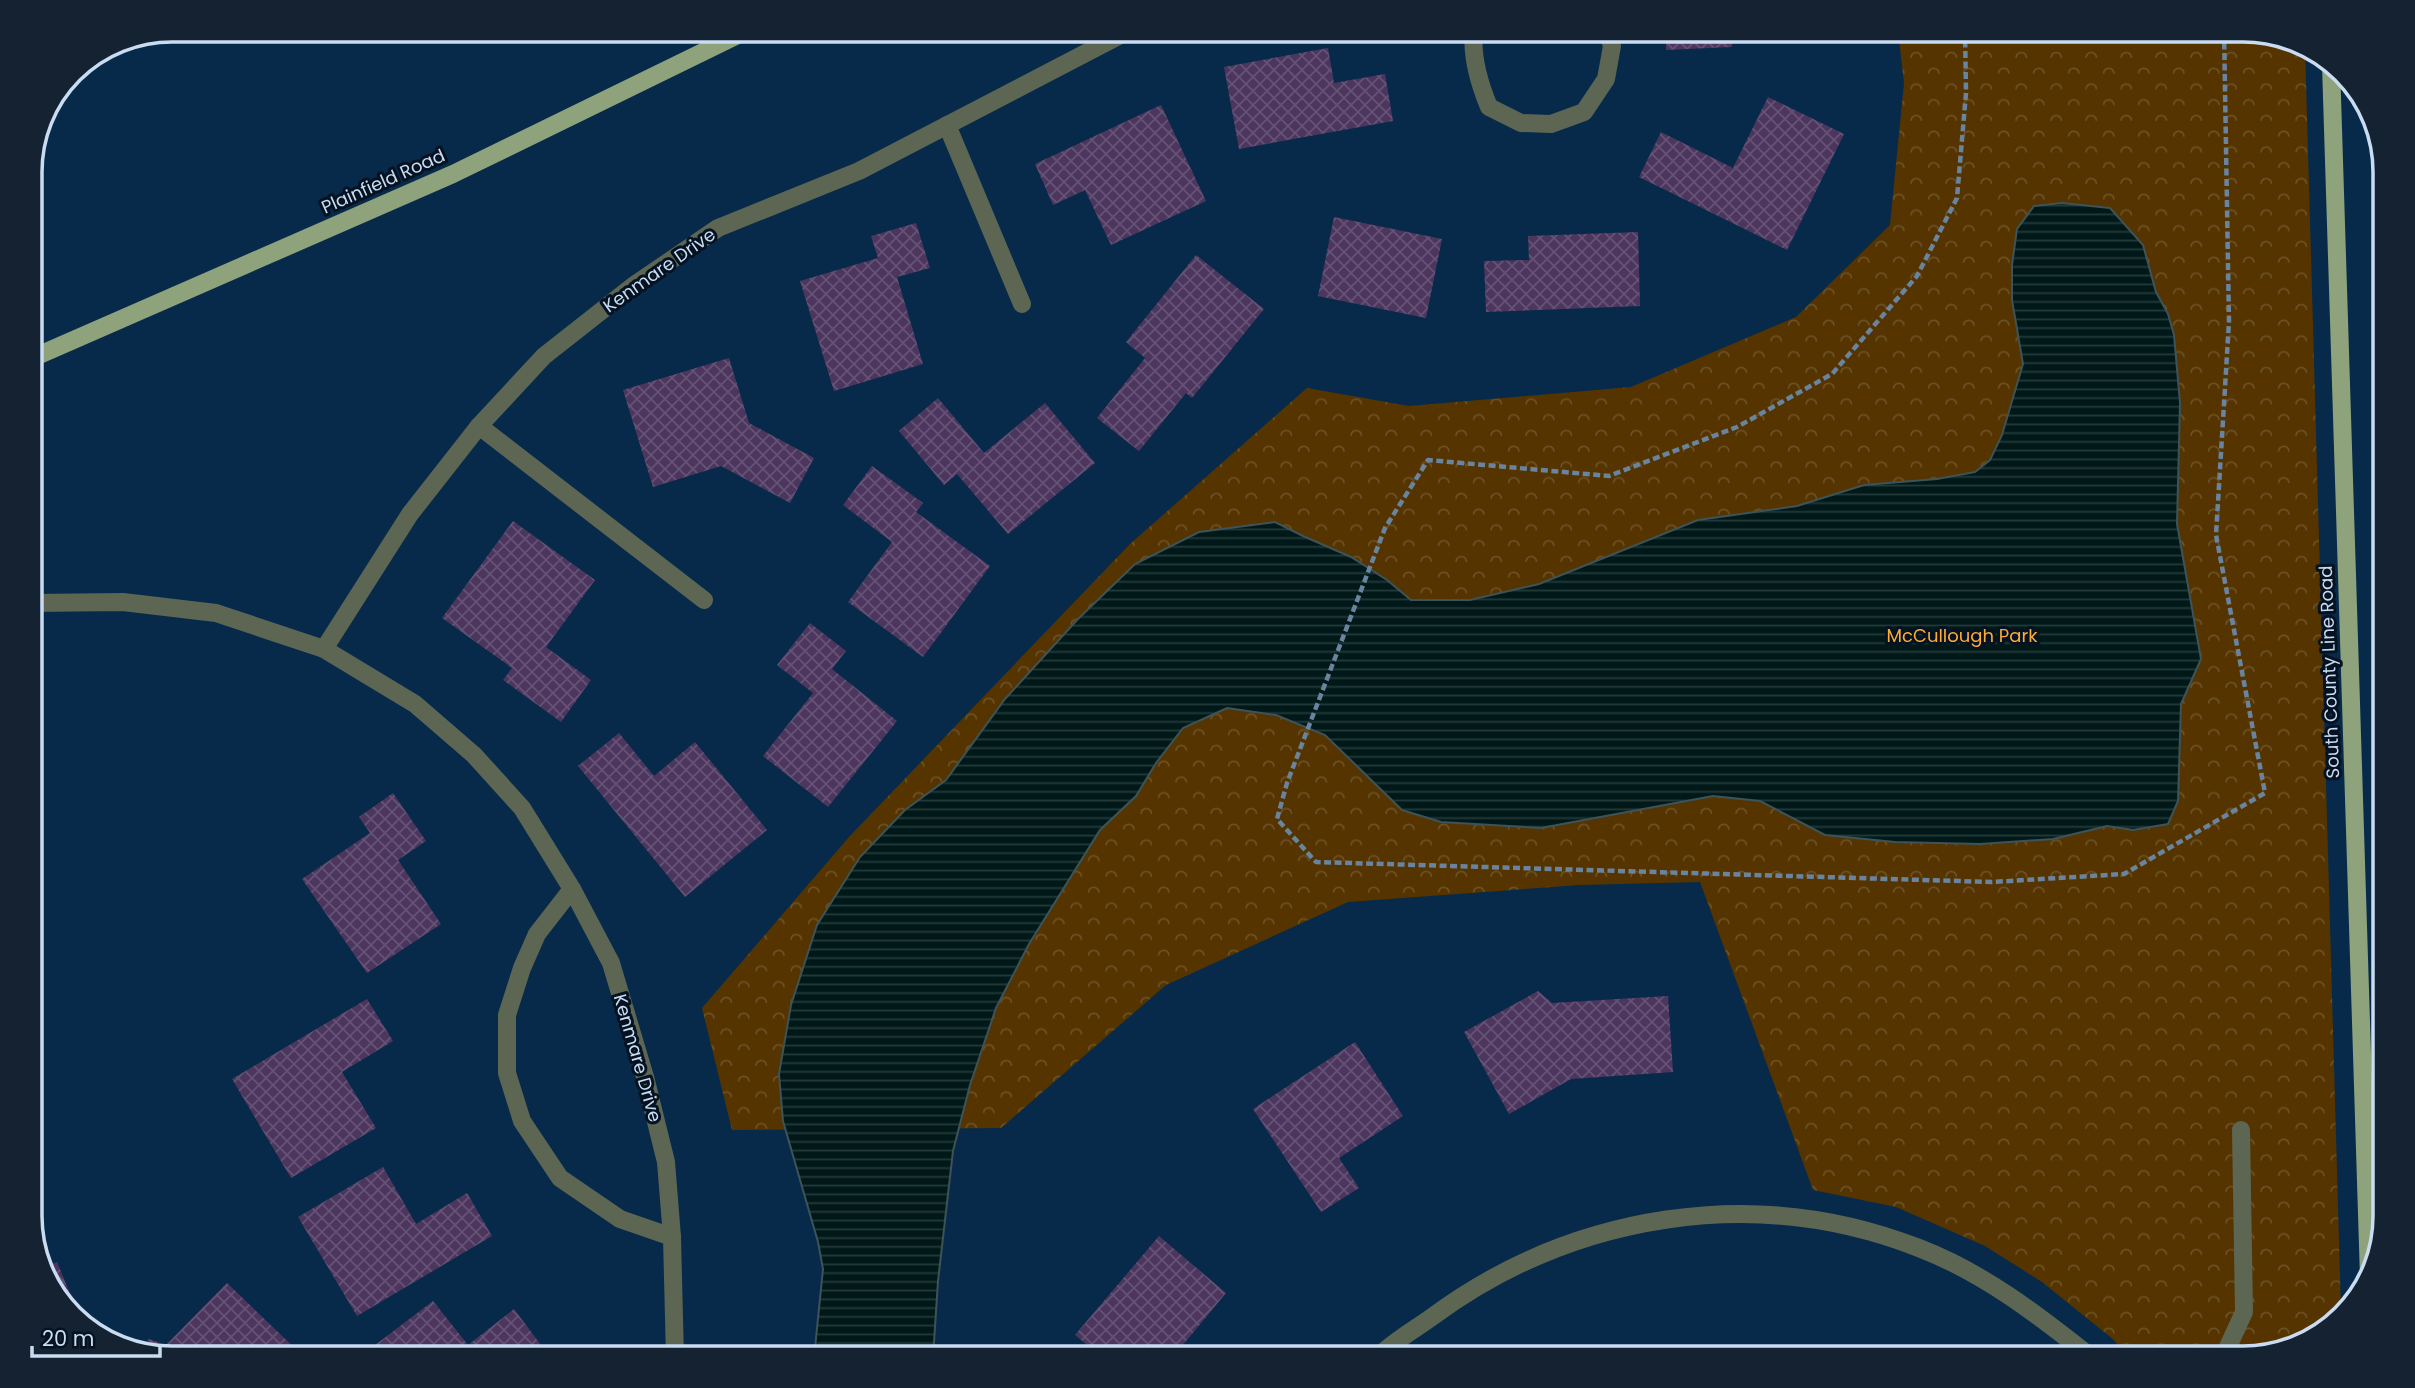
<svg xmlns="http://www.w3.org/2000/svg" width="2415" height="1388" viewBox="0 0 2415 1388" font-family="Poppins,sans-serif">
<style>
.park{fill:url(#park-crowns)}
.water{fill:url(#water-rules);stroke:#3c5459;stroke-width:2}
.building{fill:url(#building-cross-hatch)}
.lines{fill:none;stroke-linecap:round;stroke-linejoin:round}
.path{stroke:#69849e;stroke-width:4.5;stroke-dasharray:7 3.5;stroke-linecap:butt}
.minor{stroke:#5c6653;stroke-width:18}
.major{stroke:#8ea37b;stroke-width:18}
.labels{text-anchor:middle;dominant-baseline:central;stroke-width:6;stroke-linejoin:round;paint-order:stroke}
.street-label{font-size:18px;fill:#c9dcf1;stroke:#051221}
.park-label{font-size:18px;fill:#feac34;stroke:#051221}
.rim{fill:none;stroke:#c9dcf1;stroke-width:3.5}
</style>
<defs>
<pattern id="park-crowns" width="20" height="18" patternUnits="userSpaceOnUse" patternTransform="scale(1.75)"><rect width="20" height="18" fill="#553400"/><path d="M2 6a3 3 0 1 1 6 0M12 15a3 3 0 1 1 6 0" fill="none" stroke="#6c5126"/></pattern>
<pattern id="water-rules" width="6" height="5" patternUnits="userSpaceOnUse" patternTransform="scale(1.75)"><rect width="6" height="5" fill="#001918"/><path d="M0 2.5h6" fill="none" stroke="#243a3a"/></pattern>
<pattern id="building-cross-hatch" width="8" height="8" patternUnits="userSpaceOnUse" patternTransform="scale(1.75)"><rect width="8" height="8" fill="#4d365d"/><path d="M0 0l8 8M0 8l8-8" fill="none" stroke="#655275"/></pattern>
</defs>
<rect width="100%" height="100%" fill="#072a4a"/>
<polygon class="park" points="1898,30 2243,30 2305,46 2341,1312 2314,1339 2243,1358 2129,1358 2114,1340 2042,1282 1985,1246 1896,1207 1813,1190 1700,882 1579,885 1348,902 1166,985 1001,1128 732,1130 702,1008 849,837 1130,544 1307,388 1409,406 1631,387 1796,317 1890,225 1904,83"/>
<polygon class="water" points="2062,203 2110,208 2143,245 2156,292 2168,314 2174,335 2180,403 2177,524 2201,659 2181,704 2178,801 2168,824 2133,830 2107,826 2053,839 1980,844 1895,842 1825,835 1760,801 1713,796 1541,828 1441,822 1402,810 1325,735 1276,715 1227,708 1183,728 1156,763 1136,796 1100,830 1029,944 996,1008 970,1085 953,1151 938,1281 933,1358 814,1358 823,1269 818,1242 783,1121 779,1074 791,1005 817,925 860,857 905,810 946,780 1005,699 1077,620 1135,564 1199,532 1275,522 1303,536 1351,557 1387,580 1411,600 1470,600 1539,584 1698,520 1797,506 1864,485 1937,479 1975,472 1990,460 2002,435 2023,364 2012,300 2012,265 2017,229 2034,206"/>
<g class="building">
<polygon points="1666,30 1823,30 1824,38 1733,42 1731,47 1666,50"/>
<polygon points="1328,48 1334,83 1385,74 1393,121 1239,149 1224,67"/>
<polygon points="1768,97 1844,134 1787,250 1639,177 1661,132 1733,168"/>
<polygon points="1161,105 1206,201 1111,245 1085,190 1053,205 1035,164"/>
<polygon points="1334,217 1442,239 1426,318 1318,296"/>
<polygon points="916,223 930,268 897,277 923,364 834,391 800,281 878,258 871,236"/>
<polygon points="1638,232 1640,306 1486,312 1484,261 1529,260 1528,236"/>
<polygon points="1196,255 1264,309 1192,398 1186,393 1139,451 1097,418 1145,358 1126,342"/>
<polygon points="729,358 749,423 814,458 790,503 721,466 653,487 623,390"/>
<polygon points="938,398 984,453 1045,403 1095,463 1008,534 957,474 944,485 899,431"/>
<polygon points="872,466 923,503 916,512 990,566 923,657 848,602 892,542 843,505"/>
<polygon points="513,521 595,580 546,647 591,680 561,722 503,680 512,668 442,618"/>
<polygon points="810,623 846,651 832,669 897,721 828,807 763,756 813,693 777,665"/>
<polygon points="619,733 654,776 695,742 767,830 685,897 578,766"/>
<polygon points="393,793 426,841 398,860 441,924 367,973 302,879 370,833 359,817"/>
<polygon points="1538,991 1552,1003 1668,996 1673,1072 1571,1079 1509,1114 1464,1032"/>
<polygon points="367,999 393,1041 342,1072 376,1128 291,1178 232,1079"/>
<polygon points="1355,1042 1403,1116 1339,1158 1359,1188 1321,1212 1253,1109"/>
<polygon points="383,1167 416,1224 467,1193 492,1236 357,1316 298,1217"/>
<polygon points="1159,1236 1226,1293 1182,1346 1196,1358 1103,1358 1075,1335"/>
<polygon points="57,1262 80,1318 49,1287 43,1268"/>
<polygon points="227,1283 301,1354 297,1358 172,1358 139,1349 149,1339 166,1345"/>
<polygon points="433,1301 468,1345 514,1309 544,1349 532,1358 358,1358"/>
<polygon points="1731,1346 1744,1358 1719,1358"/>
</g>
<g class="lines">
<polyline class="path" points="1965,30 1966,93 1957,198 1917,276 1832,374 1737,427 1609,476 1428,460 1385,528 1287,783 1277,819 1316,862 1992,882 2124,874 2265,793 2216,535 2229,322 2224,30"/>
<g class="minor">
<path d="M 1474,30 C 1471,57 1479,83 1489,107 L 1521,123 L 1551,124 L 1584,112 L 1606,79 L 1612,46 L 1607,30"/>
<polyline points="947,125 1022,304"/>
<polyline points="479,426 704,600"/>
<polyline points="30,603 123,602 216,613 324,649 415,704 474,755 522,808 572,889 611,963 645,1077 666,1162 672,1237 675,1358"/>
<polyline points="324,649 410,514 479,426 544,356 633,286 718,228 859,171 1130,30"/>
<polyline points="572,889 537,934 522,968 507,1015 507,1073 522,1121 560,1178 620,1219 672,1237"/>
<path d="M 1377,1358 C 1392,1342 1414,1330 1432,1317 C 1573,1213 1755,1184 1919,1248 C 1984,1273 2038,1315 2092,1358"/>
<polyline points="2219,1358 2227,1349 2244,1312 2241,1130"/>
</g>
<g class="major">
<polyline points="2331,65 2369,1277"/>
<polyline points="30,359 453,174 748,30"/>
</g>
</g>
<g class="labels">
<g class="street-label">
<text transform="translate(383 181) rotate(-24)">Plainfield Road</text>
<text transform="translate(659 270) rotate(-35)">Kenmare Drive</text>
<text transform="translate(2329 672) rotate(-92)">South County Line Road</text>
<text transform="translate(638 1058) rotate(74)">Kenmare Drive</text>
</g>
<g class="park-label">
<text x="1962" y="635">McCullough Park</text>
</g>
</g>
<path d="M0 0H2415V1388H0ZM172 42H2243A130 130 0 0 1 2373 172V1216A130 130 0 0 1 2243 1346H172A130 130 0 0 1 42 1216V172A130 130 0 0 1 172 42Z" fill="#152232" fill-rule="evenodd"/>
<path class="rim" d="M172 42H2243A130 130 0 0 1 2373 172V1216A130 130 0 0 1 2243 1346H172A130 130 0 0 1 42 1216V172A130 130 0 0 1 172 42Z"/>
<path d="M32 1346v10h128v-10" fill="none" stroke="#c9dcf1" stroke-width="3.5"/>
<text x="42" y="1346" font-size="21" fill="#c9dcf1" stroke="#051221" stroke-width="5" paint-order="stroke">20 m</text>
</svg>
